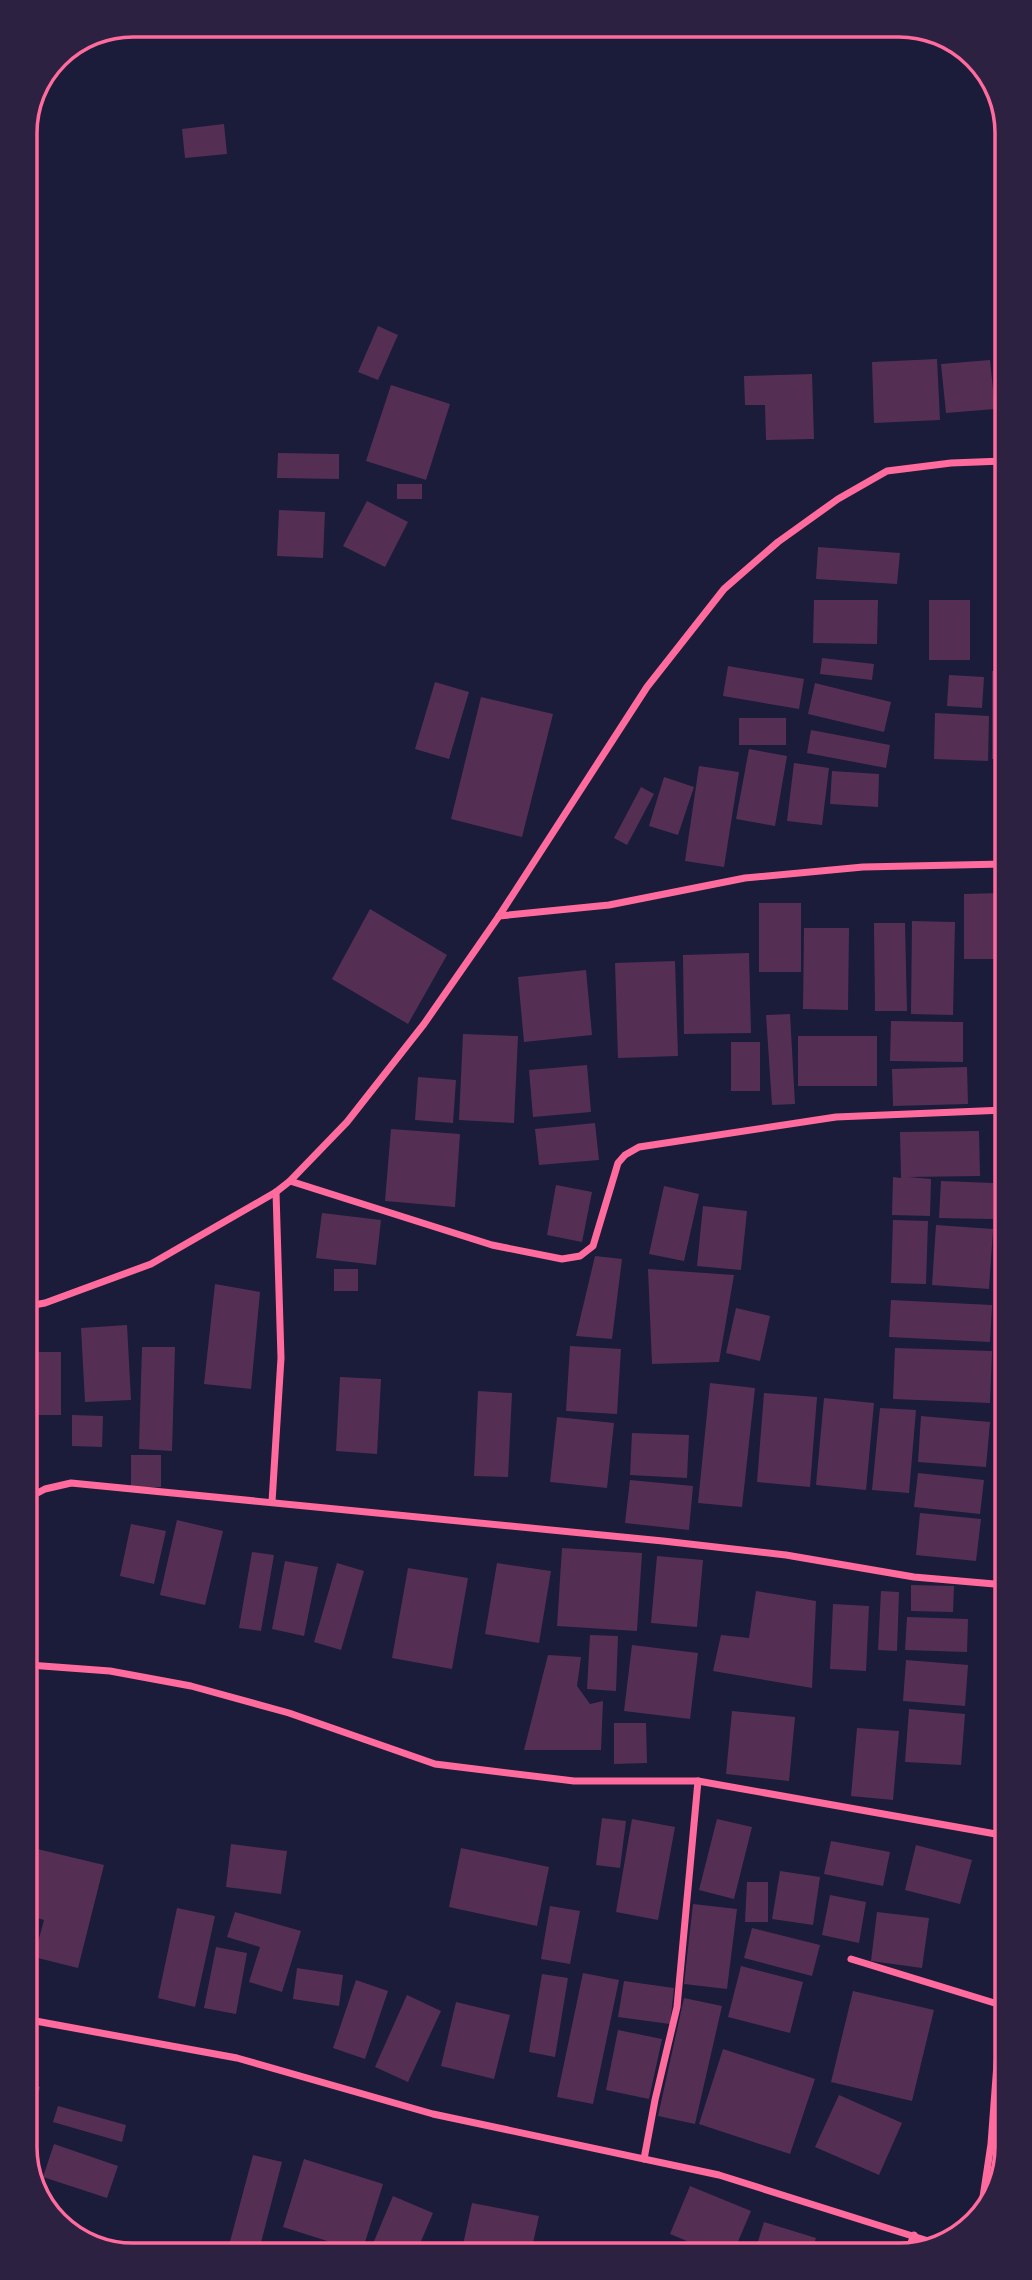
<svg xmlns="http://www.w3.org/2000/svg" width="1032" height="2280" viewBox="0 0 1032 2280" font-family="'Roboto Condensed',sans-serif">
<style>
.building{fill:#542f53}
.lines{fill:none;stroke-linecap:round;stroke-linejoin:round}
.minor{stroke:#ff6b9d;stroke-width:7}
.rim{fill:none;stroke:#ff6b9d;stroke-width:3.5}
</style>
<rect width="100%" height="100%" fill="#1b1b3a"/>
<g class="building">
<polygon points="224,124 227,154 185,158 182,129"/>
<polygon points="378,326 398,335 378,380 358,372"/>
<polygon points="937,359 940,420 874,423 872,362"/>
<polygon points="990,360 995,409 946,413 941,364"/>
<polygon points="812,374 814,439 766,440 765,405 745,405 744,376"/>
<polygon points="391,385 450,404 426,480 366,461"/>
<polygon points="1001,398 1002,398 1003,433 996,432"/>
<polygon points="278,453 339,454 339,479 277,478"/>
<rect x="397" y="484" width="25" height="15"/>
<polygon points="367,501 408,522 385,567 343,546"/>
<polygon points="279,510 325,512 323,558 277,556"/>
<polygon points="818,547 900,553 897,584 816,579"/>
<polygon points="814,600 878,600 877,644 813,643"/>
<rect x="929" y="600" width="41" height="60"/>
<polygon points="822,658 874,664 872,680 820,674"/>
<polygon points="728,666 804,679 799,709 723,696"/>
<polygon points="992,671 1003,671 1004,759 992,759"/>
<polygon points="949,675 984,677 982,708 947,706"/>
<polygon points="435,682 469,692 449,759 415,749"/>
<polygon points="815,683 891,702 884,732 808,714"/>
<polygon points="481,697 553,714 522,837 451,819"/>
<polygon points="935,713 989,716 988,761 934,759"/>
<rect x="739" y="718" width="47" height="27"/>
<polygon points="811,730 890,745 886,768 807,753"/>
<polygon points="749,749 787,756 775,826 736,819"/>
<polygon points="794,763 829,768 822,825 787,821"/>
<polygon points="699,766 739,772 724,867 685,861"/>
<polygon points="832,771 879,774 878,807 830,804"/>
<polygon points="664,777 694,787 678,835 649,826"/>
<polygon points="641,787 654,794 627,845 614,838"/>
<polygon points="1001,893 1001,959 964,959 964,894"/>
<rect x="759" y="903" width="42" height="69"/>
<polygon points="370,909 447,955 408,1024 332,979"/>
<polygon points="912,921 955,922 953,1015 911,1014"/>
<polygon points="874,923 905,923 907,1011 875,1011"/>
<polygon points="804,928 849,928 848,1010 803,1009"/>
<polygon points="749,953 751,1033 684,1034 683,955"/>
<polygon points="675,961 678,1056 618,1058 615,963"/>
<polygon points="586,970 592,1035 524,1042 518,977"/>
<polygon points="790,1014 795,1104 772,1105 766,1015"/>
<polygon points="891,1021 963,1022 963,1062 890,1061"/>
<polygon points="463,1034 518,1036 514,1123 459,1120"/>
<rect x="798" y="1036" width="79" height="50"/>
<rect x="731" y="1042" width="29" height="49"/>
<polygon points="587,1065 591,1112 533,1117 529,1070"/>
<polygon points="967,1067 968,1104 893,1106 892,1069"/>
<polygon points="418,1077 456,1080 453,1123 415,1120"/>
<polygon points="595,1123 599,1160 539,1165 535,1129"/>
<polygon points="391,1129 460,1134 455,1207 385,1201"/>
<polygon points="979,1131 980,1176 908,1177 931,1179 930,1216 892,1215 893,1177 901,1178 900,1132"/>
<polygon points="941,1181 993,1183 993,1219 939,1218"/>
<polygon points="556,1185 592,1192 582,1242 547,1235"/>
<polygon points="664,1186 699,1194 684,1261 649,1254"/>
<polygon points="703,1206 747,1211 741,1270 697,1266"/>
<polygon points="322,1213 381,1220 376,1265 316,1258"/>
<polygon points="893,1220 928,1221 926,1284 891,1283"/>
<polygon points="936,1225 993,1229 989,1289 932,1285"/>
<polygon points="595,1256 622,1259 612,1339 576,1336"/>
<rect x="334" y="1269" width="24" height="22"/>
<polygon points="648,1269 734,1275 719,1362 652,1364"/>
<polygon points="215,1284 260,1292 251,1389 204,1384"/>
<polygon points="891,1300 992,1305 990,1342 889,1337"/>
<polygon points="736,1308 770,1316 760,1361 726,1353"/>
<polygon points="127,1325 131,1400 85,1402 81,1328"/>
<polygon points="570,1346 621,1349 617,1414 566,1411"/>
<polygon points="142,1347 175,1347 172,1451 139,1449"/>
<polygon points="895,1348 992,1351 990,1403 893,1399"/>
<rect x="28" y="1352" width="33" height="63"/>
<polygon points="340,1377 381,1379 377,1454 336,1451"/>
<polygon points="710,1383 755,1388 742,1507 698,1503"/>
<polygon points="478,1391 512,1393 508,1477 474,1476"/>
<polygon points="764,1393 817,1397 810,1487 757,1482"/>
<polygon points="824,1398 874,1403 866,1490 816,1485"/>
<polygon points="880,1408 916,1410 909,1493 872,1490"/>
<polygon points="72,1415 103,1416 102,1447 72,1446"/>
<polygon points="921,1416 990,1422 986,1467 918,1462"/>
<polygon points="557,1417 614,1423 607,1488 550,1482"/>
<polygon points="632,1433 689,1435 687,1478 630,1475"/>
<polygon points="131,1455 161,1455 161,1487 131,1488"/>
<polygon points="918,1473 984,1480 980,1514 914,1507"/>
<polygon points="630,1480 693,1486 689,1530 625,1523"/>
<polygon points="920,1513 981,1519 976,1561 916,1555"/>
<polygon points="177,1520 223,1531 205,1605 160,1595"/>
<polygon points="131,1524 166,1531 154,1584 120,1576"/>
<polygon points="562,1548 642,1553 637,1631 557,1626"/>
<polygon points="252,1552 274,1555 261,1631 239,1628"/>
<polygon points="657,1556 703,1560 697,1627 651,1623"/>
<polygon points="285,1561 318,1567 304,1636 272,1629"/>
<polygon points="337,1563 364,1571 341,1650 314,1642"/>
<polygon points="497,1563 551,1571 539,1643 485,1634"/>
<polygon points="408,1568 468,1578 452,1669 392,1658"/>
<polygon points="911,1585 954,1586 953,1612 911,1611"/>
<polygon points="756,1591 816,1601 812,1688 713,1671 721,1635 749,1638"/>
<polygon points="881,1591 899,1592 897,1651 878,1650"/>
<polygon points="833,1604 869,1606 866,1671 830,1669"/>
<polygon points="907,1617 968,1619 967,1652 905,1650"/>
<polygon points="590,1635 618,1636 616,1691 587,1689"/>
<polygon points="632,1645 698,1653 690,1719 624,1711"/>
<polygon points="548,1655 581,1657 577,1686 590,1704 603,1701 601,1750 524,1750"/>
<polygon points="906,1660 968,1665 965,1706 903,1701"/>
<polygon points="909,1709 965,1714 961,1765 905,1762"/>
<polygon points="732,1711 795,1717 789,1781 726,1774"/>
<polygon points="614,1723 646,1723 647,1763 614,1764"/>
<polygon points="857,1728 899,1731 893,1800 851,1796"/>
<polygon points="602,1818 626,1821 620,1868 596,1865"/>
<polygon points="632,1819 675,1827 658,1920 616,1912"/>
<polygon points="717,1819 752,1827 734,1899 699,1890"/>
<polygon points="831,1841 890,1852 883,1886 824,1874"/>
<polygon points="231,1844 287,1851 281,1894 226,1887"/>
<polygon points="916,1845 972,1860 960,1904 905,1890"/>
<polygon points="29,1847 104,1865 78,1968 34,1957 44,1920 30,1916"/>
<polygon points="461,1848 549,1867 537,1926 449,1907"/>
<polygon points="780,1871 820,1877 813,1925 772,1919"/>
<polygon points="747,1882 768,1882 768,1922 745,1922"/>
<polygon points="830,1895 866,1902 859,1943 822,1935"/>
<polygon points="693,1904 737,1909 727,1989 684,1984"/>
<polygon points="550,1906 580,1911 570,1964 541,1959"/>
<polygon points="177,1908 215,1916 195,2007 158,1998"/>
<polygon points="235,1912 301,1931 282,1992 249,1982 260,1947 227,1937"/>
<polygon points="877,1912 929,1918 922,1968 871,1961"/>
<polygon points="752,1928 820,1945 812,1976 744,1958"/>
<polygon points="216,1947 247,1953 236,2014 204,2008"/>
<polygon points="741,1966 803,1982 790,2033 728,2017"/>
<polygon points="297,1968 343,1975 339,2006 293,1999"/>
<polygon points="583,1973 619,1980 593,2104 557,2097"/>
<polygon points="542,1974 568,1978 555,2057 529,2052"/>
<polygon points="356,1980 388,1991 365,2059 333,2048"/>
<polygon points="624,1981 674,1988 670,2024 618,2017"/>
<polygon points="853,1991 934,2010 912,2101 831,2082"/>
<polygon points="407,1995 441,2011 408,2082 375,2067"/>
<polygon points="684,1998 722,2006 695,2124 658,2116"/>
<polygon points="456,2002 510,2015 494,2079 441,2066"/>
<polygon points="618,2030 662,2039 649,2099 606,2090"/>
<polygon points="723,2049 815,2079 790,2154 699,2124"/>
<polygon points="30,2085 40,2087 31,2123 30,2123"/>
<polygon points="839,2095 902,2123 879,2175 815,2147"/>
<polygon points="58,2106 126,2125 122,2142 53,2122"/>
<polygon points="54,2144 118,2166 107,2198 43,2177"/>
<polygon points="253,2155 282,2162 258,2254 233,2254 227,2253"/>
<polygon points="304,2159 383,2184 362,2252 283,2227"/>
<polygon points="690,2186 751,2211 734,2251 711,2251 670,2234"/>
<polygon points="393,2196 433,2213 416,2253 390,2253 372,2246"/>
<polygon points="472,2203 539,2216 531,2252 502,2253 463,2245"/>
<polygon points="764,2222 816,2238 812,2250 755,2251"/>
</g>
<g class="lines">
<g class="minor">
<polyline points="499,916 609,905 745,878 863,867 1004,864"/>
<polyline points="290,1181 492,1245 562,1259 580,1256 593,1246 618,1163 625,1155 639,1147 836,1117 1005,1110"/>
<polyline points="28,1306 45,1303 151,1264 276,1192 290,1181 347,1122 424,1024 499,916 647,687 724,589 778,542 838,499 887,471 951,463 1003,461"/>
<polyline points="28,1498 45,1489 71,1483 663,1541 786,1555 914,1577 1006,1585"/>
<polyline points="272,1502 281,1358 276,1192"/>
<polyline points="29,1665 110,1671 191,1686 289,1713 435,1764 574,1781 698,1781 1007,1836"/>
<polyline points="851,1959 1001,2005"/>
<polyline points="30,2020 237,2058 433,2114 719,2175 941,2245"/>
<polyline points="644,2159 655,2100 677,2007 698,1781"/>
<polyline points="980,2217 991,2144 1007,1930"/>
<polyline points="908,2250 914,2235"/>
</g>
</g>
<path d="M0 0H1032V2280H0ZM133 37H899A96 96 0 0 1 995 133V2147A96 96 0 0 1 899 2243H133A96 96 0 0 1 37 2147V133A96 96 0 0 1 133 37Z" fill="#2d2142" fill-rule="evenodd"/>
<path class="rim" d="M133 37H899A96 96 0 0 1 995 133V2147A96 96 0 0 1 899 2243H133A96 96 0 0 1 37 2147V133A96 96 0 0 1 133 37Z"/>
</svg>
